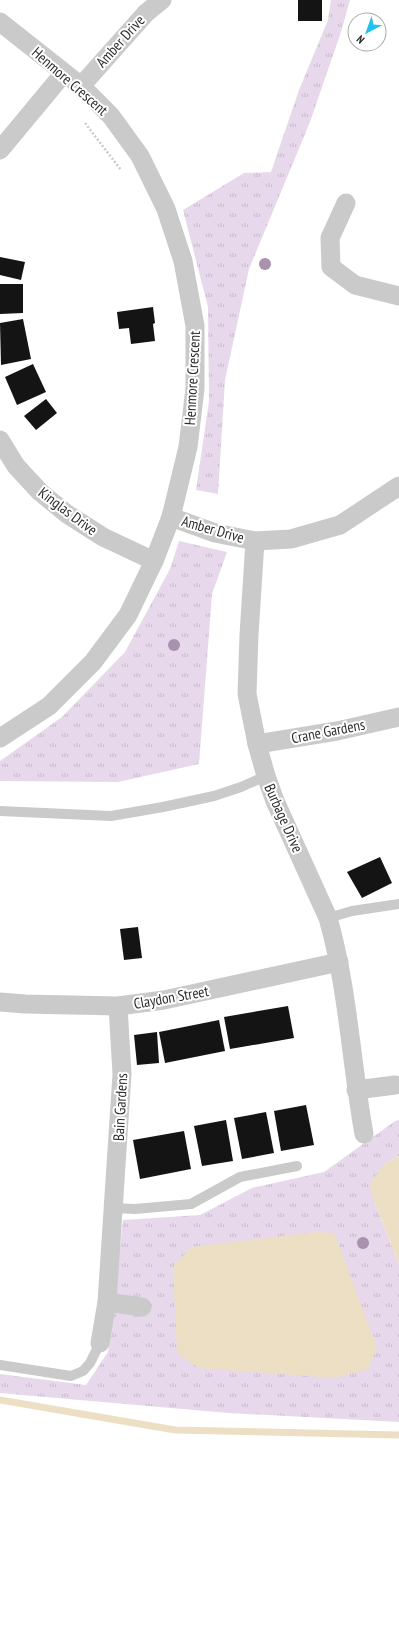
<svg xmlns="http://www.w3.org/2000/svg" width="399" height="1645" viewBox="0 0 399 1645" font-family="'PT Sans Narrow',sans-serif">
<style>
.grass{fill:url(#grass-tufts)}
.water{fill:#ecdfc4}
.lines{fill:none;stroke-linecap:round;stroke-linejoin:round}
.stream{stroke:#ecdfc4;stroke-width:7}
.building{fill:#141414}
.path{stroke:#cacaca;stroke-width:2.5;stroke-dasharray:2 2;stroke-linecap:butt}
.service{stroke:#cacaca;stroke-width:10}
.minor{stroke:#cacaca;stroke-width:19}
.tree{fill:#a892ad}
.labels{text-anchor:middle;dominant-baseline:central;stroke-width:4;stroke-linejoin:round;paint-order:stroke}
.street-label{font-size:15px;fill:#2d2d2d;stroke:#fff}
</style>
<defs>
<pattern id="grass-tufts" width="24" height="20" patternUnits="userSpaceOnUse"><rect width="24" height="20" fill="#e7d9eb"/><path d="M3 7l-1-3M5 7V3M7 7l1-3M15 17l-1-3M17 17v-4M19 17l1-3" fill="none" stroke="#c6bbca"/></pattern>
</defs>
<rect width="100%" height="100%" fill="#fff"/>
<g class="grass">
<polygon points="331,0 350,0 341,32 310,122 249,269 225,380 218,494 196,490 209,401 208,307 183,210 244,173 271,172 299,90 328,20"/>
<polygon points="179,541 227,552 212,594 199,764 118,782 0,781 0,761 62,717 125,652 170,569"/>
<polygon points="399,1120 399,1156 383,1165 374,1201 399,1264 399,1422 228,1413 0,1393 0,1374 86,1385 108,1352 123,1220 200,1215 252,1188 324,1172 395,1121"/>
</g>
<g class="water">
<polygon points="399,1156 399,1264 374,1201 370,1184 383,1165"/>
<polygon points="317,1232 335,1234 377,1348 368,1369 336,1378 199,1368 177,1353 173,1267 191,1247"/>
</g>
<g class="lines">
<polyline class="stream" points="0,1400 175,1430 399,1435"/>
</g>
<g class="building">
<rect x="298" y="0" width="24" height="21"/>
<polygon points="0,257 25,262 21,280 0,275"/>
<polygon points="0,284 23,284 23,313 0,314"/>
<polygon points="153,307 155,323 153,324 155,341 131,344 129,328 119,329 117,312"/>
<polygon points="23,319 31,359 1,365 0,323"/>
<polygon points="33,364 46,392 17,405 5,377"/>
<polygon points="46,399 57,413 36,430 24,416"/>
<polygon points="380,857 392,883 362,898 347,872"/>
<polygon points="138,927 142,958 124,960 120,929"/>
<polygon points="288,1006 294,1038 230,1049 224,1017"/>
<polygon points="219,1020 225,1051 165,1063 159,1032"/>
<polygon points="157,1032 159,1063 137,1065 134,1035"/>
<polygon points="306,1105 314,1145 281,1151 274,1111"/>
<polygon points="266,1112 274,1153 242,1159 234,1118"/>
<polygon points="226,1120 233,1161 202,1166 194,1126"/>
<polygon points="184,1131 191,1169 140,1179 133,1140"/>
</g>
<g class="lines">
<polyline class="path" points="85,123 121,170"/>
<g class="service">
<polyline points="0,811 111,816 163,807 214,796 241,787 266,776"/>
<polyline points="328,918 352,911 399,904"/>
<polyline points="114,1208 135,1209 191,1204 240,1177 297,1166"/>
<polyline points="0,1365 71,1376 83,1371 90,1363 100,1343"/>
</g>
<g class="minor">
<polyline points="0,22 81,86 111,116 140,156 166,209 183,261 195,326 195,389 188,447 171,517 154,561 128,615 93,662 49,706 0,738"/>
<polyline points="81,86 146,13 162,0"/>
<polyline points="0,150 64,73"/>
<polyline points="346,203 330,238 331,267 355,285 399,296"/>
<polyline points="0,440 16,466 40,492 67,514 103,537 154,561"/>
<polyline points="171,517 215,533 255,541 291,539 340,525 399,486"/>
<path d="M 255,541 L 249,635 L 247,694 L 257,744 L 266,776 L 275,801 L 328,918 C 348,988 351,1062 364,1134"/>
<polyline points="257,744 337,731 399,717"/>
<polyline points="0,1002 25,1004 118,1006 164,1000 339,962"/>
<polyline points="356,1090 395,1085"/>
<polyline points="107,1302 142,1307"/>
<polyline points="100,1343 107,1302 122,1074 118,1006"/>
</g>
</g>
<g class="tree">
<circle cx="265" cy="264" r="6"/>
<circle cx="174" cy="645" r="6"/>
<circle cx="363" cy="1243" r="6"/>
</g>
<g class="labels">
<g class="street-label">
<text transform="translate(120 41) rotate(-48)">Amber Drive</text>
<text transform="translate(70 81) rotate(41)">Henmore Crescent</text>
<text transform="translate(192 378) rotate(-87)">Henmore Crescent</text>
<text transform="translate(68 511) rotate(37)">Kinglas Drive</text>
<text transform="translate(213 529) rotate(16)">Amber Drive</text>
<text transform="translate(328 731) rotate(-11)">Crane Gardens</text>
<text transform="translate(284 818) rotate(66)">Burbage Drive</text>
<text transform="translate(171 997) rotate(-10)">Claydon Street</text>
<text transform="translate(120 1107) rotate(-87)">Bain Gardens</text>
</g>
</g>
<g transform="translate(367 32) rotate(221)"><circle r="19" fill="#ffffff" stroke="#ababab"/>
<path d="M0-3L7 15L0 10L-7 15Z" fill="#25c1ed"/>
<text y="-6" font-size="11" font-weight="bold" text-anchor="middle" fill="#2d2d2d">N</text>
</g>
</svg>
